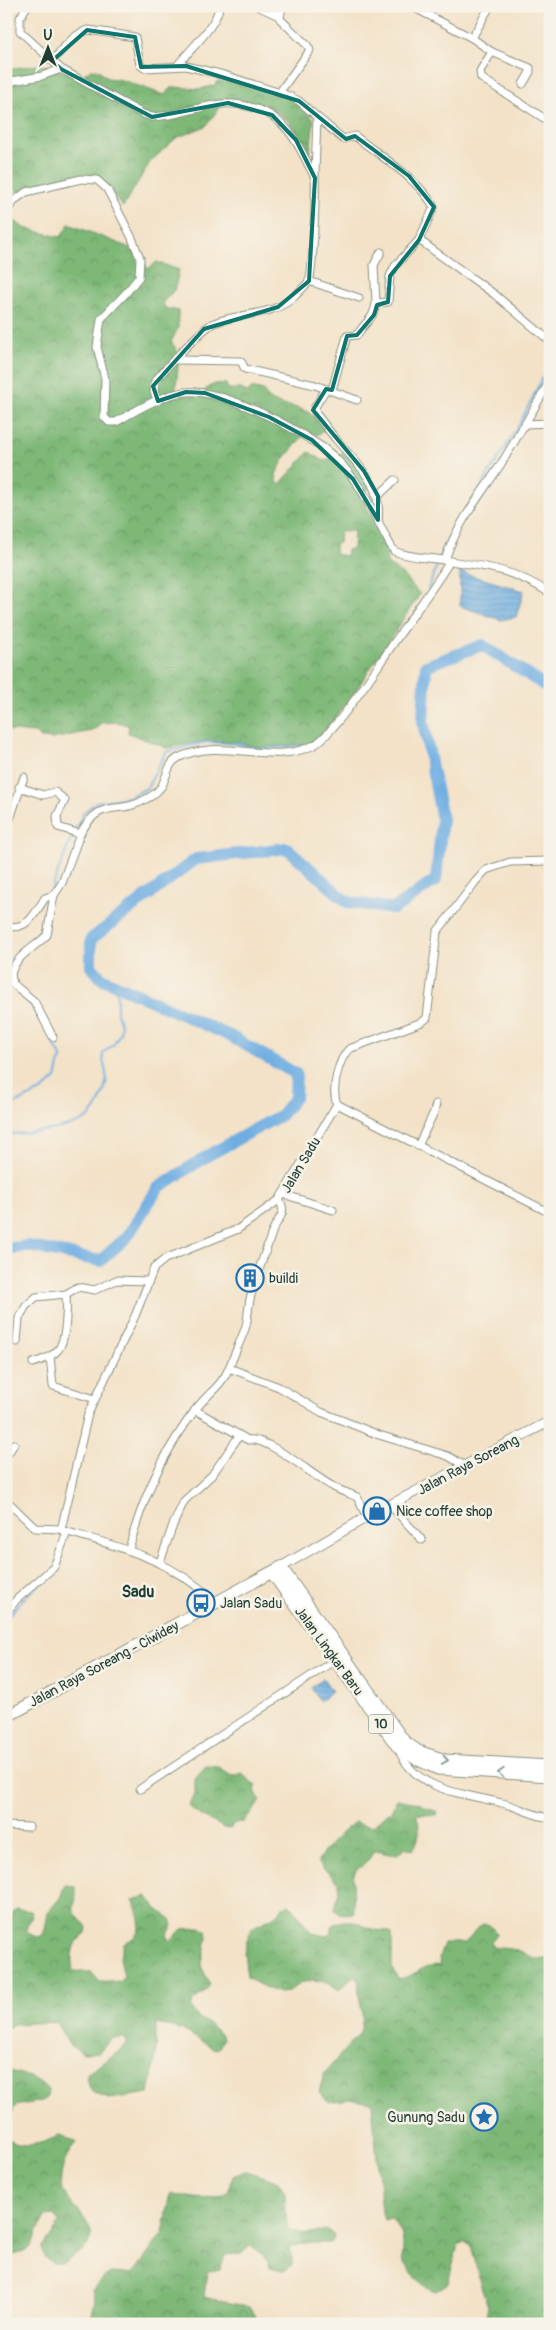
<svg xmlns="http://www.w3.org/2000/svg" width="556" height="2330" viewBox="0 0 556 2330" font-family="Pangolin,sans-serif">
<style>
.forest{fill:url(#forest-crowns);stroke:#4e7a56;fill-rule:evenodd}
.water{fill:url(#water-rules);stroke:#47768b}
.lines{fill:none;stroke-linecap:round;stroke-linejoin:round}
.stream{stroke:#6faee2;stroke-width:2}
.river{stroke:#6faee2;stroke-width:12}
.minor-casing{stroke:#89907e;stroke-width:9}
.secondary-casing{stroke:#89907e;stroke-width:11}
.trunk-casing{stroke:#89907e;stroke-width:13}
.minor{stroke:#fff;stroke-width:7}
.secondary{stroke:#fff;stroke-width:9}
.trunk{stroke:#fff;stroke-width:11}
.oneway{stroke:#8f9e9a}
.marked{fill:none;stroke:#0f766e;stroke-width:4;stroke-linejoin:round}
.labels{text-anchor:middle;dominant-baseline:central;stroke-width:5;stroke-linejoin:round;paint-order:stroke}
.shield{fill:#f7f3e8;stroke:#60746a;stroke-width:1}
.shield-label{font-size:12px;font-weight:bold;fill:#1f3d34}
.street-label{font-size:14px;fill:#1f3d34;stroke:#f7f3e8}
.poi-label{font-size:14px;fill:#1f3d34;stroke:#f7f3e8;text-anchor:start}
.quarter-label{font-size:16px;font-weight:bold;fill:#1f3d34;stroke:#f7f3e8}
</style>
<defs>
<pattern id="forest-crowns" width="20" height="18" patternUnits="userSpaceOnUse" patternTransform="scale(1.25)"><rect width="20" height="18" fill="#7db877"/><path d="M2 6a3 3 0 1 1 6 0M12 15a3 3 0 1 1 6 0" fill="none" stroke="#669762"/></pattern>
<pattern id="water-rules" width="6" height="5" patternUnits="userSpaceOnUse" patternTransform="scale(1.25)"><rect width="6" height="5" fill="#6faee2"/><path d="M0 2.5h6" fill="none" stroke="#5b8fb8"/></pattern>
</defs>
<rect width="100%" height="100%" fill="#f7f3e8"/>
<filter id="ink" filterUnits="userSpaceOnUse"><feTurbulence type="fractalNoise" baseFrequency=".02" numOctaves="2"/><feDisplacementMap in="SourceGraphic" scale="10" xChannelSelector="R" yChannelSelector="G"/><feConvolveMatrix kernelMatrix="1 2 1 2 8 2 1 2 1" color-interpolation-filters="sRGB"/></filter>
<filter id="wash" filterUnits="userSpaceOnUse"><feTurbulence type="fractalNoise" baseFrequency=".0096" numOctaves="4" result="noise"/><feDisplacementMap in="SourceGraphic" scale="20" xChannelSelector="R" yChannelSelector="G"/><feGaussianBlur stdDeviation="1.12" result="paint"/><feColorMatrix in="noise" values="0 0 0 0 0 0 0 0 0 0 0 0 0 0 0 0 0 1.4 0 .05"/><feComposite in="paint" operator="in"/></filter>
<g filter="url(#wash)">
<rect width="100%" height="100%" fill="#f3e2c8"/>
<g class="forest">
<path d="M 38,65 L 46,66 L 80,77 L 85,77 L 85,73 L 93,69 L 100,71 L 107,78 L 122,80 L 164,95 L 173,87 L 201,89 L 215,85 L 217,81 C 239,81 284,91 301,105 C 306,109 310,115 314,120 L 310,152 L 306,155 C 301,145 298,134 292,126 C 276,104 246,100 221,101 L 219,108 L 206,126 L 176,138 L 150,162 L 123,207 L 101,180 L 75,178 L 21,191 L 6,189 L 6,71 L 16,68 Z"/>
<path d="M 11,218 L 24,228 L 59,237 L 62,236 L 69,224 L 141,252 L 143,261 L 148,269 L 157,262 L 179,270 L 175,289 L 163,302 L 165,308 L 178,311 L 178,328 L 171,342 L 177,350 L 178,367 L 175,396 L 201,395 C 208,386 214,382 226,384 L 228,389 L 241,389 L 249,393 L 251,388 L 263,391 C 279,416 306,395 324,431 L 316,435 L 306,432 L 284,459 L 276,474 L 277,482 L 280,484 L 309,452 L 324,461 L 344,452 L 363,472 L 370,487 L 361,496 L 389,549 L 386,557 L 388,565 C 404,573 407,581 420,594 L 348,702 L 320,736 L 309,744 L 258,748 L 238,742 L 206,741 L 167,748 L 128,733 L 129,726 C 120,721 111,722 100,723 L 99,726 L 91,731 L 52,739 L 41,738 L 35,733 L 6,730 L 6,220 ZM 340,531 L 354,531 L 353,548 L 347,550 L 346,556 L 335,554 L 335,544 L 339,543 Z"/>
<polygon points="206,1766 219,1767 231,1776 242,1774 255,1785 256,1793 261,1801 244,1822 234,1823 231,1828 227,1829 201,1816 188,1806 195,1794 195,1778"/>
<path d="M 397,1799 L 418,1803 L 437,1812 L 436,1815 L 416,1814 C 421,1828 420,1838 413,1850 L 405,1847 C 396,1860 387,1852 374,1851 L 367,1862 L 356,1870 L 353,1877 L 354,1914 L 340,1913 L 334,1910 L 339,1892 L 338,1882 L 317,1862 C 327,1846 340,1833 355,1822 C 383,1833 371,1819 391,1812 Z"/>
<path d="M 65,1885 L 75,1886 C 80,1910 63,1903 87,1927 L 86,1933 C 72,1943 70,1954 73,1971 L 91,1972 L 100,1982 L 120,1982 L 124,1977 L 120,1957 L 124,1943 C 146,1935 140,1917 133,1900 L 147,1896 L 157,1909 L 171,1919 L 173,1925 L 167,1936 L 171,1941 L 182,1929 L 200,1928 L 206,1930 L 207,1940 L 201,1966 L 210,1984 C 205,1994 195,1996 191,2007 C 198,2023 216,2024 223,2039 L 219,2048 L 215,2049 L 181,2029 L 156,2023 L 156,2055 L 149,2093 L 109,2099 L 92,2092 L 86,2079 L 88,2073 L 112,2057 L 127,2044 L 125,2038 L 112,2038 L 99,2052 L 84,2053 L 69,2045 L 56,2022 L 14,2024 L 6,2029 L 6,1927 L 14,1911 L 17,1909 L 31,1911 L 33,1917 L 27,1925 L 27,1932 L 36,1937 L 42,1936 L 45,1930 L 48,1912 L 60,1898 Z"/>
<path d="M 289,1905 C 306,1918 302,1934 327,1936 L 332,1932 L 332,1926 C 347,1915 359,1925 373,1929 C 380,1932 386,1929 392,1934 L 392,1968 L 398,1979 C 414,1978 424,1962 441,1966 L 439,1957 L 444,1943 L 465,1943 C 474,1934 484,1910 497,1935 L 491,1941 L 492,1947 L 518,1950 L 535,1959 L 548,1959 L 550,1958 L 550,2324 L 484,2324 L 488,2306 L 478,2277 L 475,2259 L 471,2246 L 465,2242 L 458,2245 L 448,2283 L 436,2291 C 425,2289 407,2271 403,2260 C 402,2256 403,2251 403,2248 C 404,2236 399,2224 389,2218 L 384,2220 L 382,2213 L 372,2103 L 349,2099 L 328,2102 L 319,2092 L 324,2074 L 360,2032 C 367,2012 356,2001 359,1980 L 355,1975 L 339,1990 C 326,1981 314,1977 299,1984 C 294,1987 289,1992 282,1993 C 275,1993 253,1982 247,1977 L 244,1952 L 251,1928 L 274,1917 L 283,1907 Z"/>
<path d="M 6,2070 C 21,2074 38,2077 48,2090 L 47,2097 L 42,2101 L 15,2106 L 7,2125 L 7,2138 C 21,2151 44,2143 58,2136 L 76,2141 C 68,2155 59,2168 61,2184 C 63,2204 106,2227 86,2247 C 82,2251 75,2255 70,2259 C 58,2267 43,2264 42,2248 L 60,2223 L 55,2215 L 46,2216 C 39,2224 35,2244 29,2249 C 24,2253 13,2255 6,2257 Z"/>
<path d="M 245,2171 L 277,2181 L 281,2186 L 285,2194 L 287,2229 L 304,2234 L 328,2230 L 333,2235 L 332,2241 L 329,2243 L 301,2243 L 290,2247 L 293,2265 L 284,2271 L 270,2268 L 268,2262 L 254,2247 L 250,2246 L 242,2253 L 225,2255 L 220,2270 L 207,2271 L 204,2297 L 249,2307 L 260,2324 L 90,2324 L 95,2299 L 93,2289 L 110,2273 L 130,2274 L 136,2270 L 163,2233 L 171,2193 C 190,2198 211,2203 228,2192 L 233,2176 Z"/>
</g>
<g class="water">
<polygon points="460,572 524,591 516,617 501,620 460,606"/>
<polygon points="323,1678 332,1691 320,1701 311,1688"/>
</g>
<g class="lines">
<g class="stream">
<polyline points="474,498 519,425 550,363"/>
<polyline points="428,589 444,546 457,525"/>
<polyline points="75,830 84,812 96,802 129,797 147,788 166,752 206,742 238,744 258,749 302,746"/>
<polyline points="49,895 73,834"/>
<polyline points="6,970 9,962 42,928 48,899"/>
<polyline points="6,980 30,1004 41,1021"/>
<polyline points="6,1113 14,1104 43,1090 56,1078 61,1057 52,1040"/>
<path d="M 6,1134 C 26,1134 74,1129 89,1117 C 97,1110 104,1093 106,1083 C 109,1073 101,1063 103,1053 L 114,1044 L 120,1033 L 121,1026 L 117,1013 L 117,985"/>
<polyline points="6,1619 21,1601 54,1571"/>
</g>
<polyline class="river" points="6,1249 28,1246 100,1261 127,1237 158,1188 207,1156 281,1115 295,1098 296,1074 230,1036 101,978 91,966 91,939 196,859 287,848 347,902 394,909 436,880 442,820 423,721 426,666 482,645 550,689"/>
</g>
</g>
<g filter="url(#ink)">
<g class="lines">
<g class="minor-casing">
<g id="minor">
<path d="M 27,6 L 20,18 L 20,31 L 61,69 L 143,114 L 152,117 C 193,116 212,94 257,109 C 284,118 295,138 307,162 C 309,167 314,174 315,179 C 316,189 313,275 309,281 C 306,286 299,291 296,295 C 275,317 240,312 214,323 C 202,328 165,369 155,381 L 154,392 L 158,401"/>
<polyline points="257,6 279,16"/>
<polyline points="411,6 472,38 492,52 480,71 481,78 550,122"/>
<polyline points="541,6 550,10"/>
<polyline points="472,38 490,6"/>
<polyline points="492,52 530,68 530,72 523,84"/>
<path d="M 52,61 C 61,51 75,32 89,30 L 135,37 L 140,65 L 144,68 L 186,66 L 224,75 L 287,95 L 299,101 L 317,117 L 315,176"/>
<path d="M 177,66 C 189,50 218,25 219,6"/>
<polyline points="6,82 42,76 61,69"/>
<polyline points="279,93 310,50 307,45 280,19 282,6"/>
<path d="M 317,117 L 343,139 L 355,136 C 381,157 418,178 434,207 L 419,240 L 494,294 L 550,341"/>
<path d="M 6,212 L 15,200 L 26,192 L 81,179 L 97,180 L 107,189 L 132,238 L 140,258 L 139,277 L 126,293 L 101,319 L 97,347 L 105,379 L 104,417 L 109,422 L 116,422 C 135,411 163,394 185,392 C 219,389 282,421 311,440 C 327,449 342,463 353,478 C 370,500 379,527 394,551 C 410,558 426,557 443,560 C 488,567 510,568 550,593"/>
<polyline points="309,281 359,298"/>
<polyline points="376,303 374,265 381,252"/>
<polyline points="176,360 241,361 245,369 315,385 357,400"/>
<polyline points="550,381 525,424 550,423"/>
<path d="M 326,389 L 315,407 L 316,414 C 323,422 328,430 335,438 C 356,464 383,483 378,520"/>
<path d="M 332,390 L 347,336 L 357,335 C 365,321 374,320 376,303 L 388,302 L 390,276 L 395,266 L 419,240"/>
<polyline points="378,496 395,480"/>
<path d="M 445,560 C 457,523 480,496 501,464 C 509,451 517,437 525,424"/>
<polyline points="6,831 24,777"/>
<path d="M 80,834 C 102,795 117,817 146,799 C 151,797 158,791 161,787 C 167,778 167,764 178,758 C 221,736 269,766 312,746 C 321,742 328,733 334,726 C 361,695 381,660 405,627 C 420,605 436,584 450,561"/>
<path d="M 550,861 L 510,862 L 486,870 L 476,881 L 437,932 L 427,1018 L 422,1022 L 349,1049 C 338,1060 331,1090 337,1104 L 550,1213"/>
<path d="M 6,926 C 28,931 35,913 45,898 L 54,895 L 62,883 L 80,834 L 58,827 L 57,816 L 65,800 L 55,792 L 43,795 L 19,787"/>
<path d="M 6,975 L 11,975 C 14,956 35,948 47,935 L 54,895"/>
<polyline points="11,975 13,984 34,1001 53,1037"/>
<polyline points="418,1146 434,1112 436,1104"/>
<polyline points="283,1194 333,1210"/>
<polyline points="17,1342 19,1318 26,1306 36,1297 66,1294 78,1287 95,1290 116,1280 148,1281"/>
<polyline points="50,1356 53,1386 95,1399"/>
<path d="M 33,1363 C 41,1360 51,1358 57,1351 C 67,1341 67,1307 66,1294"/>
<polyline points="229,1368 279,1387 321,1412 379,1435 448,1456 465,1466"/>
<path d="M 195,1410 L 248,1440 C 267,1436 313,1476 332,1486 C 339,1491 349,1493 357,1497 L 367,1517"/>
<polyline points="6,1457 14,1444"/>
<polyline points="6,1500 35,1528 60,1529"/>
<polyline points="391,1506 422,1540"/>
<path d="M 129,1549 C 142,1499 164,1451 196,1409 C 207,1394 222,1386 229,1368 C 234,1355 240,1342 245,1329 C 248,1320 248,1309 250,1299 C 256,1276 265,1253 273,1230 C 278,1218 288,1213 279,1200"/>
<polyline points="160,1562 173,1525 184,1501 212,1475 239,1436"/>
<path d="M 217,1603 C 169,1558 123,1548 61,1530 L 88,1414 L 135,1316 L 154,1268 L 165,1259 L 238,1229 L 279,1200 L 337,1104"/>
<polyline points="6,1613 16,1600 54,1567 67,1532"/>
<path d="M 398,1748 C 415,1792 463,1793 502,1803 C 519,1807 533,1816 550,1818"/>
<polyline points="140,1789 335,1660"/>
<polyline points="6,1826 29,1827"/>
</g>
</g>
<g class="secondary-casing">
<polyline id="secondary" points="281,1567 367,1517 550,1421"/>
</g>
<g class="trunk-casing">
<g id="trunk">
<polyline points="272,1573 397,1746 416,1759 438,1769 550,1776"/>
<polyline points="6,1717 281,1567 404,1741 418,1751 445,1760 550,1766"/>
</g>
</g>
<use href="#minor" class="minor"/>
<use href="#secondary" class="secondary"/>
<use href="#trunk" class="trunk"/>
</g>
<defs><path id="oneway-chevron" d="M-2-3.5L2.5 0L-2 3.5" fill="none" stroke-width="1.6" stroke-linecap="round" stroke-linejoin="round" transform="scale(1.25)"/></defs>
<g class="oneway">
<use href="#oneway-chevron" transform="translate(445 1760) rotate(9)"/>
<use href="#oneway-chevron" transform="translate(501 1773) rotate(-177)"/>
</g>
</g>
<path class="marked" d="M 87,30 L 135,37 L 141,67 L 186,66 L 299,101 L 346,139 L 355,136 L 409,176 L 434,207 L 419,240 L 390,276 L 388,302 L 377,305 L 374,315 L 357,335 L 347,336 L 332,390 L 326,389 L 313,410 L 364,471 L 378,496 L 378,520 L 353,479 L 312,440 L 269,417 L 205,393 L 186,392 L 158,401 L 153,386 L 204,329 L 278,307 L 309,281 L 315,178 L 296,140 L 272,115 L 228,103 L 152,117 L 61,69 L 52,61 Z"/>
<defs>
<g id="building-ring" transform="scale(1.4375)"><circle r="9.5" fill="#f7f3e8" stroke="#1f6fb2" stroke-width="1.5"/><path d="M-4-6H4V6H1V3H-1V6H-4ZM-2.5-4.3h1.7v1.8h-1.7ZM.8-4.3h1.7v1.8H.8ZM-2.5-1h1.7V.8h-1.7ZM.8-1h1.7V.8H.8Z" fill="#1f6fb2"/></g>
<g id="shop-ring" transform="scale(1.4375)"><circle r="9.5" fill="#f7f3e8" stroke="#1f6fb2" stroke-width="1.5"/><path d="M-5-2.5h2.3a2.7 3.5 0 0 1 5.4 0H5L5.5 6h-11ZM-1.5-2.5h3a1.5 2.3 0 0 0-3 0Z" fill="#1f6fb2"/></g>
<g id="bus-ring" transform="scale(1.4375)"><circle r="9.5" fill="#f7f3e8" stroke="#1f6fb2" stroke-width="1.5"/><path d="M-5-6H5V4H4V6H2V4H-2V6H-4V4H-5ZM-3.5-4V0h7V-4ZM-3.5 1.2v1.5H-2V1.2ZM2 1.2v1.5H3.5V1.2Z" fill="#1f6fb2"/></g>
<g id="sight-ring" transform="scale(1.4375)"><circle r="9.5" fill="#f7f3e8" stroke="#1f6fb2" stroke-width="1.5"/><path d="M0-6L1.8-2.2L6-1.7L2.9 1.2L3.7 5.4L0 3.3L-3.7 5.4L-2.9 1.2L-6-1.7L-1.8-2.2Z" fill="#1f6fb2"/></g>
</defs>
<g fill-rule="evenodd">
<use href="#building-ring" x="250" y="1278"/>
<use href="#shop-ring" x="377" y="1511"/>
<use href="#bus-ring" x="201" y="1603"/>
<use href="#sight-ring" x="484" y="2117"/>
</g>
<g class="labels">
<rect class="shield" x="368.5" y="1714.5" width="25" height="19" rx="4"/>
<g class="shield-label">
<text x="381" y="1724">10</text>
</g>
<g class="street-label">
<text transform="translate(301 1165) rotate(-59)">Jalan Sadu</text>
<text transform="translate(468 1465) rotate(-28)">Jalan Raya Soreang</text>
<text transform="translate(329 1651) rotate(54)">Jalan Lingkar Baru</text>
<text transform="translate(104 1664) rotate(-28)">Jalan Raya Soreang - Ciwidey</text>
</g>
<g class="poi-label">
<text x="269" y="1278">buildi</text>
<text x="396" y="1511">Nice coffee shop</text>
<text x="220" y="1603">Jalan Sadu</text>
<text x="465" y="2117" text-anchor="end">Gunung Sadu</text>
</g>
<g class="quarter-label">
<text x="138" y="1592">Sadu</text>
</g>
</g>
<rect width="556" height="2330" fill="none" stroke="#f7f3e8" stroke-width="25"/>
<g transform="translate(48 48)" stroke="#f7f3e8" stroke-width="4" paint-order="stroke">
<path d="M0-4L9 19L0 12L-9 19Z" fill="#1f3d34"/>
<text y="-8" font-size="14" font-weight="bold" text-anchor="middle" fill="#1f3d34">U</text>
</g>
</svg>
